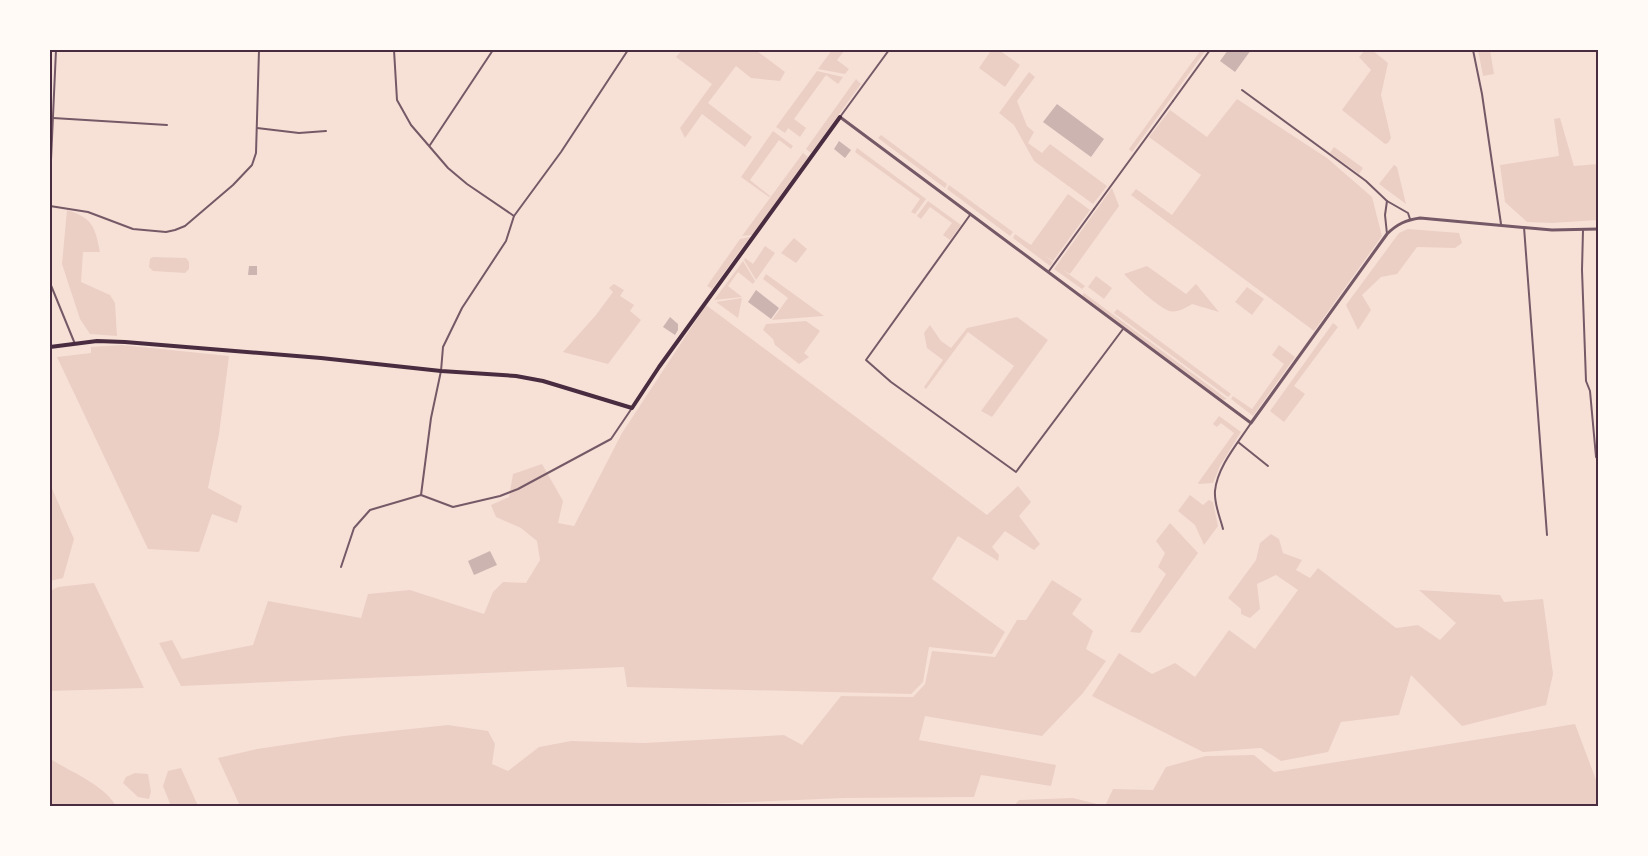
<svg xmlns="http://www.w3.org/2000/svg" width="1648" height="856" viewBox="0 0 1648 856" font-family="'IBM Plex Serif',serif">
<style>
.green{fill:#ebcfc5}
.building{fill:#ccb4b1}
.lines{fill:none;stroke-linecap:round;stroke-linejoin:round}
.pedestrian{stroke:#755966;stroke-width:2}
.minor{stroke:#755966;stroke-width:2}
.tertiary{stroke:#755966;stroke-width:3}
.secondary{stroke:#4a2c40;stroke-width:4}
.neatline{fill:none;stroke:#4a2c40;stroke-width:2}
</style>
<rect width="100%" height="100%" fill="#f7e1d7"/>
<g class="green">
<polygon points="682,50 757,50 757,51 785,72 780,81 751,78 736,66 708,103 752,137 745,147 702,114 685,138 680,128 712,84 676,57"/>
<polygon points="832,50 845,50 837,60 849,69 845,74 818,69"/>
<polygon points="987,50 999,50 1020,65 1005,87 979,68 990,52"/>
<polygon points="1201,50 1206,50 1132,152 1129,149"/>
<polygon points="1365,50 1372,50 1388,63 1381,95 1391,138 1388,143 1385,144 1342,110 1371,70 1359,57"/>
<polygon points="1478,50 1490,50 1494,74 1483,76"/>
<polygon points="817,71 843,77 838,84 826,75 794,119 806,128 800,137 788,128 785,133 776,127"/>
<polygon points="1029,72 1035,77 1017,101 1027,126 1034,132 1028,143 1042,153 1050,144 1107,186 1093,204 1034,161 1014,125 999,113"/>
<polygon points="856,79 861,84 811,153 806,149"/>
<polygon points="1237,99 1327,158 1372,197 1382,236 1314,331 1131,195 1136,189 1172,215 1201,175 1149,137 1170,110 1207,137"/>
<polygon points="1560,118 1574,166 1598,164 1598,220 1552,223 1527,222 1505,202 1500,165 1559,156 1554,119"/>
<polygon points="773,131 793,146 791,149 779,140 750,180 770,196 769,197 741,177"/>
<polygon points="881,135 947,184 945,188 878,138"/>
<polygon points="1334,147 1363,168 1359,174 1330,153"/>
<polygon points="857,148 926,199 915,214 911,212 920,199 855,152"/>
<polygon points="803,153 808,157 752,235 742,236"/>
<polygon points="1394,165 1397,167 1406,204 1379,184"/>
<polygon points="949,185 1013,232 1010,236 947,189"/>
<polygon points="1112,188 1119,206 1070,274 1063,270 1085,286 1082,289 1054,269"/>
<polygon points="1068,194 1090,210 1053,261 1044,255 1053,262 1050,266 1013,238 1015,234 1031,245"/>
<polygon points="928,201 961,225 950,240 943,235 952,223 930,207 921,219 917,216"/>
<path d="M 67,210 C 93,218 95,227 100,252 L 83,252 L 81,282 L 110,295 L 115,303 L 117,336 L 90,334 L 80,319 L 62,264 Z"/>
<polygon points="1408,229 1459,233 1462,243 1455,248 1417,247 1397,274 1381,277 1362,295 1371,310 1358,330 1346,305 1399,233"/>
<polygon points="750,237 712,289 707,286 740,239"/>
<polygon points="794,238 807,249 796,263 781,253"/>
<polygon points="765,246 775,253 756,280 744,260 745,258 753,264"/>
<polygon points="153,257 186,258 189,262 189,269 185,273 153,271 149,267 150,259"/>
<polygon points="743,261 755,281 753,284 738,272 728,286 742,297 714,300"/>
<path d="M 1147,266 L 1186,294 L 1196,284 L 1219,312 L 1192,304 C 1186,308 1177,313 1169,311 C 1157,306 1133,284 1124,274 Z"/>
<polygon points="766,274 824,316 772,320 788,298 763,279"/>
<polygon points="1096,276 1112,288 1104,299 1088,287"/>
<polygon points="614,284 624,290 620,296 634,305 630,311 641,320 608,364 563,352 596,315 613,292 609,288"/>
<polygon points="1247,287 1264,299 1252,315 1235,302"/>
<polygon points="1084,293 1227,399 1223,400 1082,296"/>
<polygon points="742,298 738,318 716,302"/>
<polygon points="706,305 987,515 1018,486 1031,502 1019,516 1040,544 1034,550 1005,531 992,547 999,555 998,561 958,536 932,579 1005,632 992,654 929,647 923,682 911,694 627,687 624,667 181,686 159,643 172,640 182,659 253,645 268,601 361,618 368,594 410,590 484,614 493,592 503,582 526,583 540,560 537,541 521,528 496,517 491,505 509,497 513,474 542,464 563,501 558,523 574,526 622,433"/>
<polygon points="1117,309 1231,394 1228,397 1114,313"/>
<polygon points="1017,317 1048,340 992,417 981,411 1014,366 968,332 926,389 924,387 943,360 927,348 924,333 930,325 941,341 951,348 967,328"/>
<polygon points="806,321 820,331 804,353 809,357 799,364 775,345 773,339 763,330 766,324"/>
<polygon points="1333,323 1338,327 1294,386 1305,394 1284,422 1270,411"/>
<polygon points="122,345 229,356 219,434 208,488 242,506 237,523 212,514 199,552 148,549 57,357 91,353 91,347"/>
<polygon points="1279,345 1295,357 1253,416 1231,399 1233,396 1252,409 1284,364 1272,355"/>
<polygon points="1219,416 1241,432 1220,466 1213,483 1199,484 1198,483 1234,433 1221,423 1217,427 1213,424"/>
<polygon points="50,484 74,539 63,578 50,581"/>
<polygon points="1190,495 1203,505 1209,500 1213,502 1218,526 1204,545 1195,525 1178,511"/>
<polygon points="1170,523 1198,553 1140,633 1130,632 1166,574 1158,567 1165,553 1156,541"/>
<polygon points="1271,534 1279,539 1283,553 1302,560 1296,570 1310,578 1318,568 1396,628 1418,625 1440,640 1456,623 1419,590 1500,595 1504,602 1543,599 1553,674 1546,705 1462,726 1411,675 1399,715 1341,722 1328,752 1281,761 1261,748 1203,752 1092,696 1119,653 1152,674 1175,663 1195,677 1229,630 1255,649 1298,590 1276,575 1257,584 1260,609 1250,618 1241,614 1241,609 1228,598 1256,560 1260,543"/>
<polygon points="1052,580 1082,599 1072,614 1093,631 1086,649 1106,661 1083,693 1042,736 925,716 919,740 1056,765 1051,786 981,775 974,797 844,798 656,806 240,806 218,758 257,749 344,736 448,725 488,731 495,744 492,764 508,771 539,747 571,741 645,743 784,735 802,745 841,696 913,697 925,684 932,651 995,657 1017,620 1026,620"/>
<polygon points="94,583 144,688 50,691 50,591 58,587"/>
<polygon points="1575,724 1598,785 1598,806 1014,806 1019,800 1073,798 1105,806 1113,789 1153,790 1166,767 1206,756 1254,755 1274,772"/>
<path d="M 52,760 C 73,773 104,785 116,806 L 50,806 L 50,761 Z"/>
<polygon points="181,768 198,806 171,806 163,786 168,771"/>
<polygon points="135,773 148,774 151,792 149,799 138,797 123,783 126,777"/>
</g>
<g class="building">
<polygon points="1228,50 1251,50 1235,72 1220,61"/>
<polygon points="1057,104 1104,139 1091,157 1043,122"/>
<polygon points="839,141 851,150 845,158 834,149"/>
<polygon points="249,266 257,266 257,275 248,275"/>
<polygon points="756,290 779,308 771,319 748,302"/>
<polygon points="670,317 678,324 678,330 675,335 663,327"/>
<polygon points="490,551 497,565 474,575 468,561"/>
</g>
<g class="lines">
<polyline class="pedestrian" points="1094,209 1173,101"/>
<g class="minor">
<polyline points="394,50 397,100 411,125 448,168 467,184 514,216"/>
<polyline points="1473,50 1482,94 1501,224"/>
<polyline points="1242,90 1366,181 1387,201 1408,213 1410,219"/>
<polyline points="1173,101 1210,50"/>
<polyline points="840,117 889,50"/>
<polyline points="53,118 167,125"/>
<polyline points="257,128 299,133 326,131"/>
<polyline points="430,145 493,50"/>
<polyline points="50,182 56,50"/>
<polyline points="50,206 88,212 133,229 166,232 175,230 185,226 233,185 252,165 256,153 259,50"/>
<polyline points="970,215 866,360 891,382 1016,472 1123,329"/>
<polyline points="1524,227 1547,535"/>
<polyline points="1583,230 1582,270 1586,381 1590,391 1596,457 1598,459"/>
<polyline points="1387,234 1385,215 1387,201"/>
<polyline points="1049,271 1094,209"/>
<polyline points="50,283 75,344"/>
<polyline points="1238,442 1268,466"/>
<polyline points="421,495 431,418 441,371 443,347 462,308 506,241 514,216 561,152 628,50"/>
<path d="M 1223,529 C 1220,517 1214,504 1215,491 C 1217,467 1238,443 1251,423"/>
<polyline points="341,567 354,528 370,510 421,495 453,507 500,496 518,489 611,439 632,408"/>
</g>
<path class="tertiary" d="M 840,117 L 1251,423 L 1387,234 C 1397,224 1406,220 1420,218 L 1552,230 L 1598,229"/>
<polyline class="secondary" points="50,347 97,341 125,342 321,358 441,371 516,376 543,381 632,408 659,367 840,117"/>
</g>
<rect width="1648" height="856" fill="none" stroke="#fffaf5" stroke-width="102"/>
<rect x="51" y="51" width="1546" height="754" class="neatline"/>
</svg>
